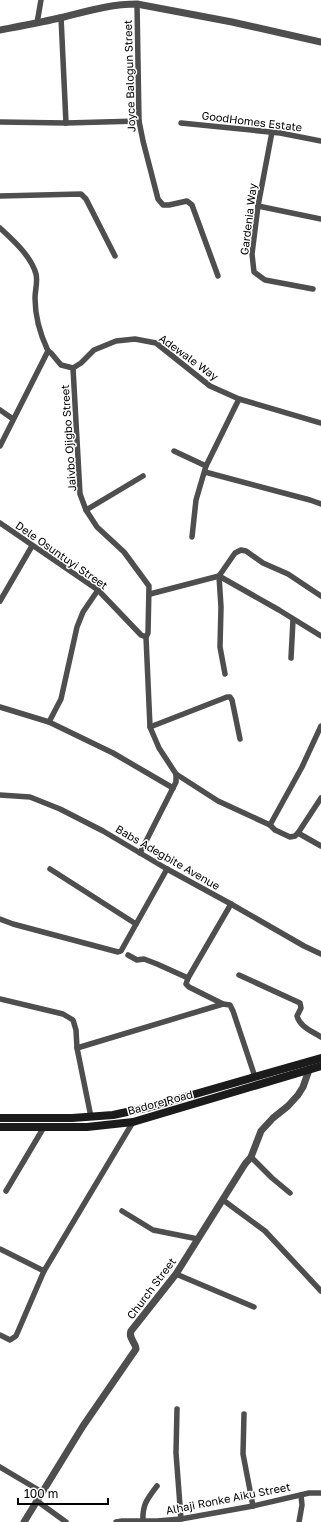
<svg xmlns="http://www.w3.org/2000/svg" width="321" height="1522" viewBox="0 0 321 1522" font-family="'Golos Text',sans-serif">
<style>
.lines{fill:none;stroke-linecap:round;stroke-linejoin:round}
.minor{stroke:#4e4e4e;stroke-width:5.5}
.tertiary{stroke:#4e4e4e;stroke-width:7}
.secondary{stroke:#1b1b1b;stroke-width:8}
.labels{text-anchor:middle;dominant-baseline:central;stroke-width:3;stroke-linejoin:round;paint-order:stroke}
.street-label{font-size:11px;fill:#000;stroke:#fff}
</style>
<rect width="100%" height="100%" fill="#fff"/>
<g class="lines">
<g class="minor">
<polyline points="137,4 139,121 143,141 158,199 163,205 169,205 187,201 192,205 218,276"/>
<polyline points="61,17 66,123"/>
<polyline points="37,23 41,0"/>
<polyline points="0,122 66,123 139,121"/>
<polyline points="181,123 280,133 321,141"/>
<polyline points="272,132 258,206 252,254 254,272 265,280 313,289"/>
<polyline points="0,196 81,194 86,199 115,256"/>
<polyline points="258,206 321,219"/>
<path d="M 0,228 C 13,240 31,256 36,274 C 38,282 35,290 35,298 C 35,317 40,334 48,351 L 51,353 L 61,365 L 73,368"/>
<polyline points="73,368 80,494 86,510 97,527 124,552 149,586 148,633 146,637 150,727 159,748 176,774 176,782 140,853"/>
<polyline points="73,368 81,363 94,350 116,341 135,339 156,343 210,386 239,399 321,423"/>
<polyline points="0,410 13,419"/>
<polyline points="0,446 48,351"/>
<polyline points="174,451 206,466"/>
<polyline points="205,472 310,500 321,504"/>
<polyline points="86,510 143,476"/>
<polyline points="0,523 98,590 141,635 146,637"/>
<polyline points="192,537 196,500 206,466 239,399"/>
<polyline points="150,594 219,576 279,610 321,636"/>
<polyline points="0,601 32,546"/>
<polyline points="291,658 293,620"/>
<polyline points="225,674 220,647 221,607 219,576 235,553 241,550 246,551 263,563 288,574 321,596"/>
<polyline points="0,707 49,722 113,753 173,788"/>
<polyline points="49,722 61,699 77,627 83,612 98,590"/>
<polyline points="150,727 227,697 230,697 232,700 240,739"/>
<polyline points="176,774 218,801 270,825 275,830 290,837 295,836 298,833 321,846"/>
<polyline points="0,795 30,797 60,809 103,831 167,869 231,904 304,946 321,954"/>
<polyline points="270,825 302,767 321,726"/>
<polyline points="298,833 321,798"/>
<polyline points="50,869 136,924"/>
<polyline points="231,904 188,978 186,984 189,987 223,1004 230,1005 233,1011 255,1077"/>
<polyline points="0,919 13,924 118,952 121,951 167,869"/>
<polyline points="128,955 137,960 144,959 157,964 188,978"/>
<path d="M 239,975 L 300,1003 L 301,1008 L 297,1016 C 300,1027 312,1031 321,1037"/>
<polyline points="0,999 63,1014 73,1020 76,1030 77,1048 91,1117"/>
<polyline points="77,1048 223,1004"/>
<polyline points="251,1157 272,1178 290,1193"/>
<polyline points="6,1191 44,1127"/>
<polyline points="223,1200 265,1231 321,1291"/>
<polyline points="122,1211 153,1230 198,1239"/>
<polyline points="0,1249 44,1271"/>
<polyline points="176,1274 254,1307"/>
<polyline points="0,1335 10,1340 16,1336 44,1271 133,1122"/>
<polyline points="177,1409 176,1453 181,1519"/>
<polyline points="244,1414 243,1454 253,1506"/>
<polyline points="0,1467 42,1492"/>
<polyline points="37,1501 66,1522"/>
<polyline points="116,1522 122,1521 157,1521 181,1519 253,1506 309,1493 321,1493"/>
<path d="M 143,1522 C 142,1505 147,1499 157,1486"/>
<polyline points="299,1522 302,1505 301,1495"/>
</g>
<g class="tertiary">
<path d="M 0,30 C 21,26 43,22 64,17 C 88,11 111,4 137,4 L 232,22 L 321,42"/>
<path d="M 24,1522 L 83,1426 L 136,1349 C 136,1343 128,1338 131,1331 L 176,1274 L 245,1164 L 251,1157 L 261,1131 L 273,1118 L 288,1106 L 298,1095 L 303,1087 L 309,1070"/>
</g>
<g class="secondary">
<polyline points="0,1118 72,1118 113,1115 150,1107 321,1058"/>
<polyline points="0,1127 87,1127 133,1122 321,1066"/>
</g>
</g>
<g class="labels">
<g class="street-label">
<text transform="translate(129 76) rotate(-92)">Joyce Balogun Street</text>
<text transform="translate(252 121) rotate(7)">GoodHomes Estate</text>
<text transform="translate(248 219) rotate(-83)">Gardenia Way</text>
<text transform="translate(189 357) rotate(36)">Adewale Way</text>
<text transform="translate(68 438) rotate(-94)">Jaivbo Ojigbo Street</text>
<text transform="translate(62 555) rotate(35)">Dele Osuntuyi Street</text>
<text transform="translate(168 857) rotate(30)">Babs Adegbite Avenue</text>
<text transform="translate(160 1102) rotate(-15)">Badore Road</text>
<text transform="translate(151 1288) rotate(-53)">Church Street</text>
<text transform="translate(228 1498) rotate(-11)">Alhaji Ronke Aiku Street</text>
</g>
</g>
<path d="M18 1498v6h90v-6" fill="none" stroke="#000000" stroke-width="2"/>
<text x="24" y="1498" font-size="12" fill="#000000" stroke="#ffffff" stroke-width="3" paint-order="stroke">100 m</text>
</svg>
